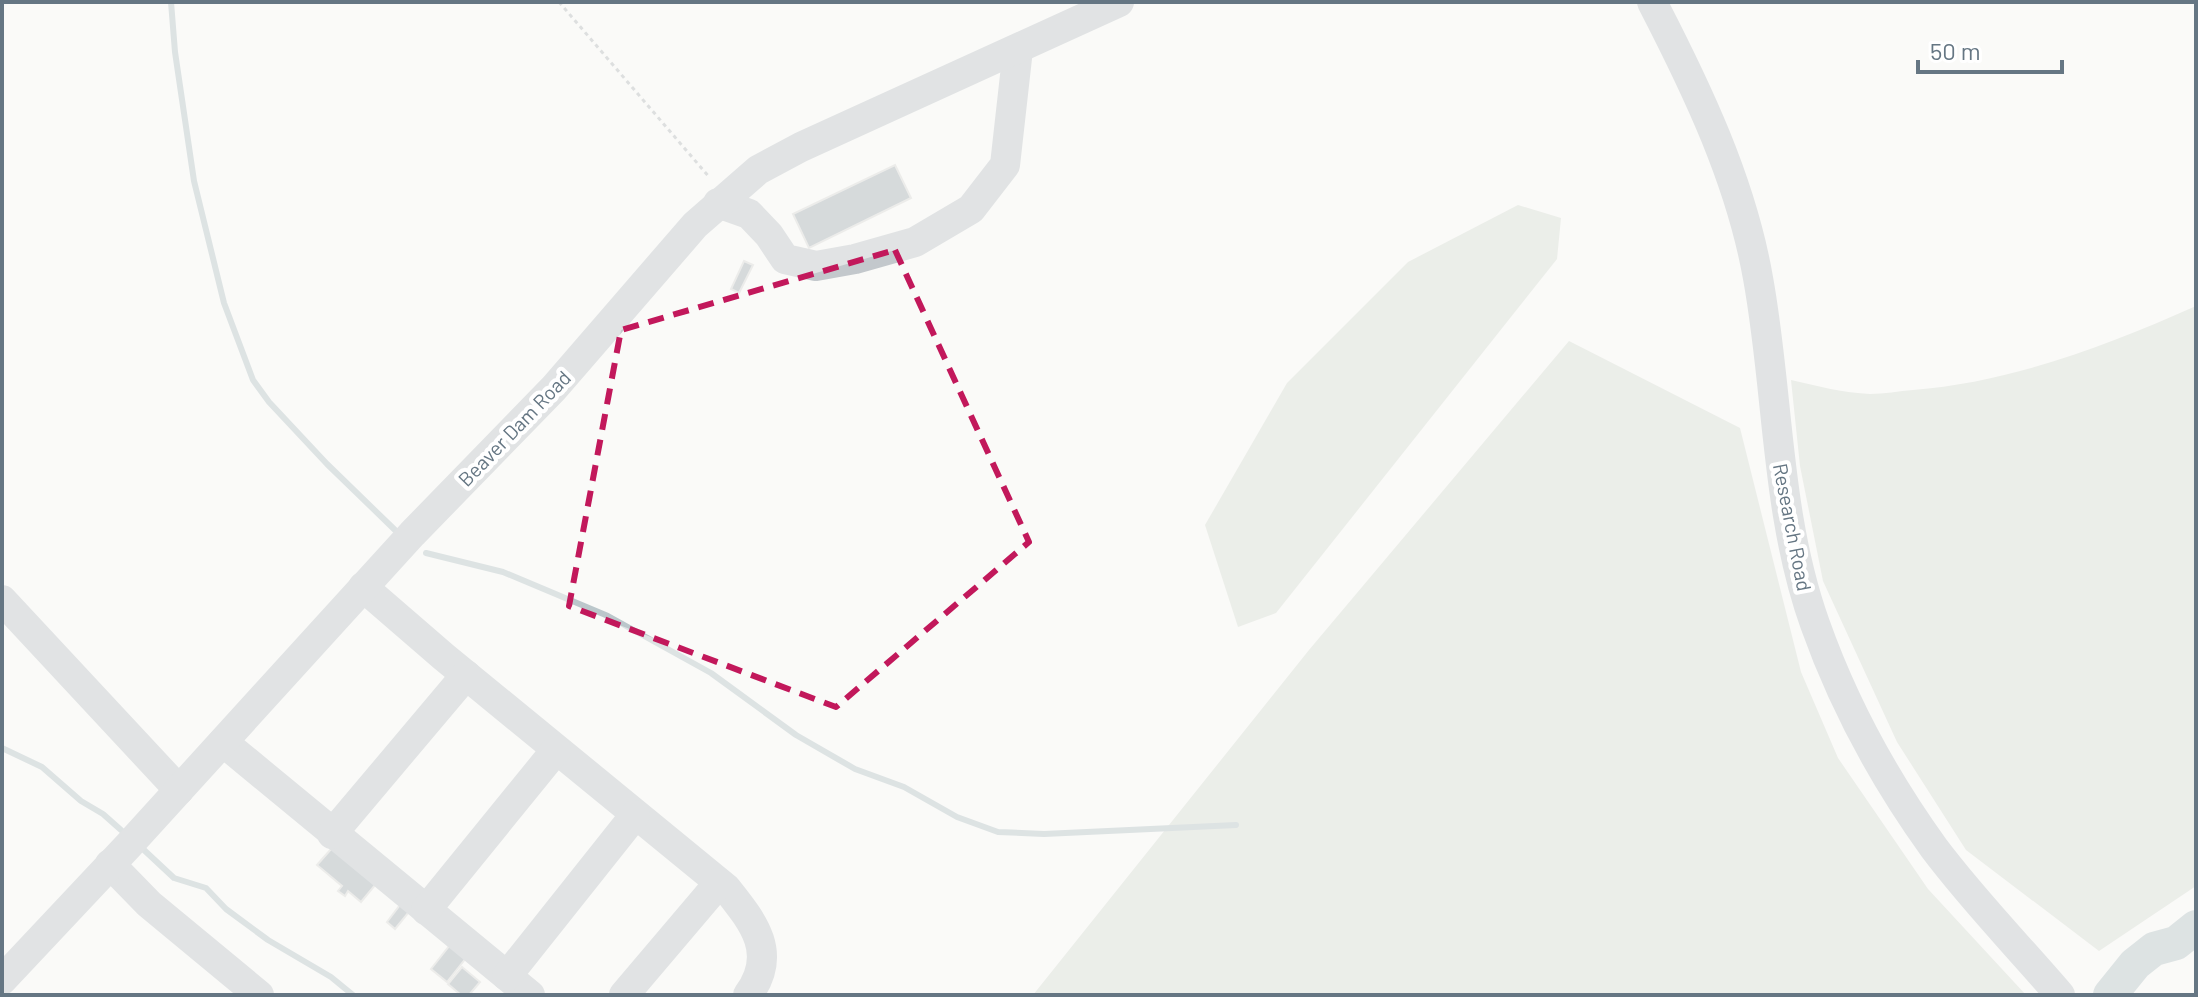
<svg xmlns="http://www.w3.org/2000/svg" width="2198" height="997" viewBox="0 0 2198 997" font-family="Barlow,sans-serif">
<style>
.green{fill:#dadfd7}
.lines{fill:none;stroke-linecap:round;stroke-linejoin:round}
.stream{stroke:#bbc7cb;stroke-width:6}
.river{stroke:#bbc7cb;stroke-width:34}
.building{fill:#aab3b9;stroke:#dcdcda;stroke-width:2}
.path{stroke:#bbbfc2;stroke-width:3;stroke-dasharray:4 4;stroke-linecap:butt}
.minor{stroke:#c3c8cc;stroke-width:30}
.marked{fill:none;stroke:#c2185b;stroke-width:6;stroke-dasharray:16 10;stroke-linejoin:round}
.labels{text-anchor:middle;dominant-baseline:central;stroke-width:8;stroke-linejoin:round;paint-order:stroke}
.street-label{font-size:20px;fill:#657683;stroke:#fff}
</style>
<rect width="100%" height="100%" fill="#fafaf8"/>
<g class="green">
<polygon points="1518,205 1561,218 1557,259 1276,613 1238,627 1205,525 1287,383 1408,262"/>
<path d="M 2196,306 L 2196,886 L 2099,951 L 1966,850 L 1897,742 L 1823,581 L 1800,466 L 1791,380 C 1817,386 1844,393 1870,394 C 1884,394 1899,391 1913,390 C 2012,382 2106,346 2196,306 Z"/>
<polygon points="1569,341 1740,428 1801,672 1838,758 1928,889 2026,995 1033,995 1309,650"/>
</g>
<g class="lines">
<g class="stream">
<polyline points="171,2 175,52 194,181 224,303 253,380 269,402 327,464 395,530"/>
<polyline points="426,553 503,572 608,616 711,673 796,735 855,769 904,787 957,817 998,832 1044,834 1236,825"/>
<polyline points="2,748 42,767 81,801 103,814 121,830"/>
<polyline points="144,850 174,878 206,888 226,909 268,940 331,977 353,995"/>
<polyline points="2176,943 2196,944"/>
</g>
<polyline class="river" points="2110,995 2135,964 2154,949 2176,943 2196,927"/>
</g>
<g class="building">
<polygon points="895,165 911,198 809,248 793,214"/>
<polygon points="744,261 753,265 739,293 731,289"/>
<polygon points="332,848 376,884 361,902 348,891 345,896 338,891 342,886 317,865"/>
<polygon points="400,905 409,912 395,929 387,922"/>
<polygon points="450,945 466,958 447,982 431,969"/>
<polygon points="462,967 480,982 469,995 461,995 448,984"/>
</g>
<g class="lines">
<polyline class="path" points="559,2 710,178"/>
<g class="minor">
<path d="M 1652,2 C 1697,89 1741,181 1758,278 C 1779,393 1775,512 1815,624 C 1843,703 1885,780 1934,848 C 1973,900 2018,946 2060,995"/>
<polyline points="718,203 749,214 769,235 785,259 816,266 855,259 915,242 971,209 1005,165 1018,49"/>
<path d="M 363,587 L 444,657 L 726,888 C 753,922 779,953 748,995"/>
<polyline points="2,600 179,790"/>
<polyline points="223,742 530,995"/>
<polyline points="332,834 466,675"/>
<polyline points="110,864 149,904 259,995"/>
<polyline points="426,910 556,750"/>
<polyline points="507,976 635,815"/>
<polyline points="2,980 128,846 412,534 554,388 695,225 758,170 801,147 1119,2"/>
<polyline points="624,995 719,883"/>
</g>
</g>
<path d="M0 0H2198V997H0ZM 895,250 L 1029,542 L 836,707 L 569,606 L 621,330 Z" fill="#fafaf8" fill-opacity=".55" fill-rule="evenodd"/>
<path class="marked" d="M 895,250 L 1029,542 L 836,707 L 569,606 L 621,330 Z"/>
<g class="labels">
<g class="street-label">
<text transform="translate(514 428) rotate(-46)">Beaver Dam Road</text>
<text transform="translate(1793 527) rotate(79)">Research Road</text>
</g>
</g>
<rect width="2198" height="997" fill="none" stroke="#657683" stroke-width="8"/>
<path d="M1918 60v12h144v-12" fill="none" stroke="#657683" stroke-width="4"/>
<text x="1930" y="60" font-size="24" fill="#657683" stroke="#ffffff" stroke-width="6" paint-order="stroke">50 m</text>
</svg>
